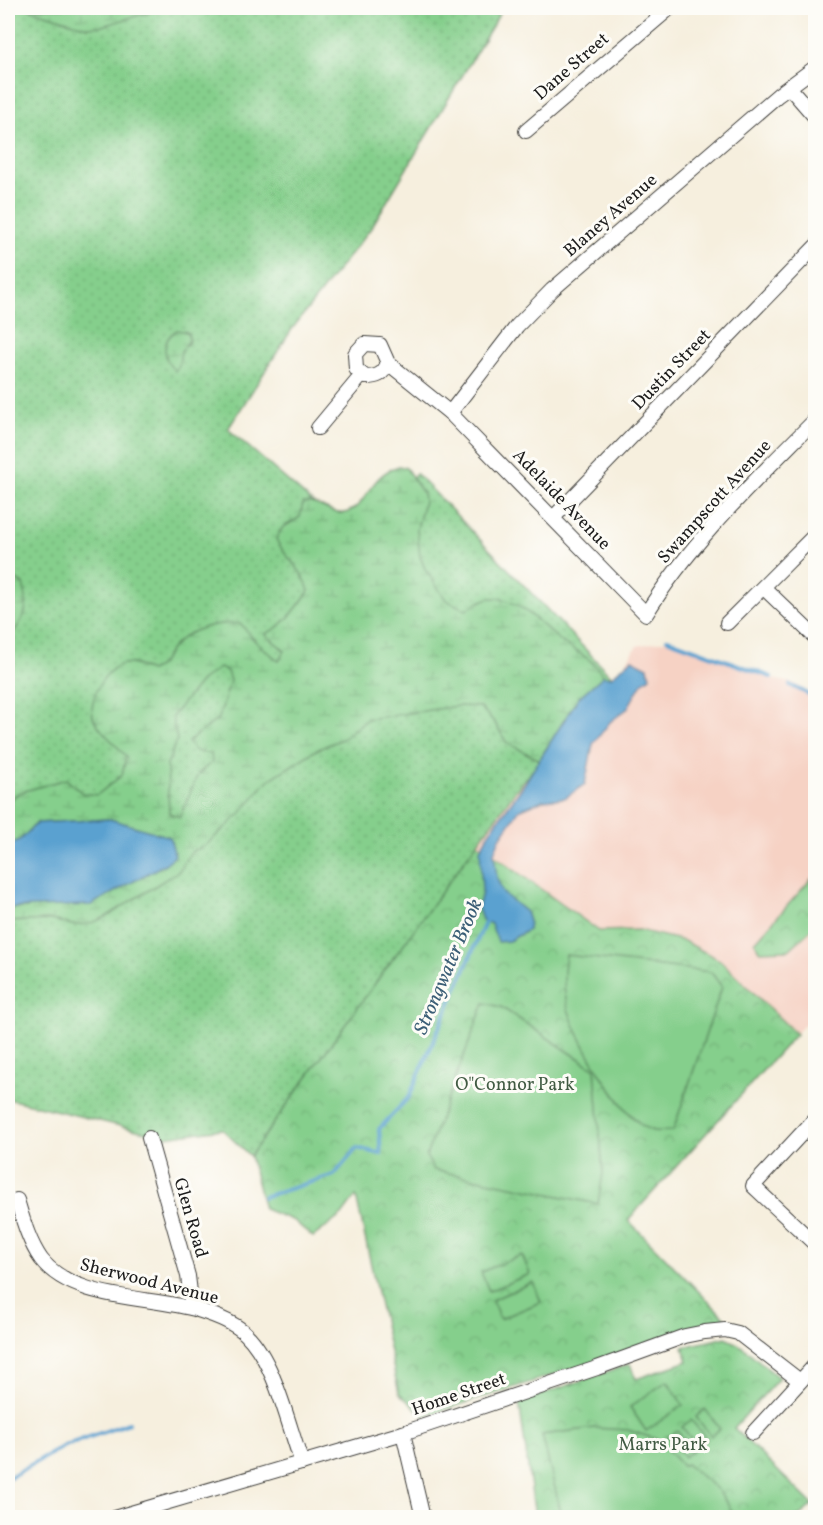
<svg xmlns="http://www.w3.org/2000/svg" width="823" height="1525" viewBox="0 0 823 1525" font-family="Vollkorn,serif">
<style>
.built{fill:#f6d2c4}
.grass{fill:url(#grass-dots);stroke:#507654;stroke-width:1.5}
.wetland{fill:url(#wetland-marsh);stroke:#507654;stroke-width:1.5;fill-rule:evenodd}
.park{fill:url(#park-crowns);stroke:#507654;stroke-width:1.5}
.pitch{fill:#85cf8c;stroke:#507654;stroke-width:1.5}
.water{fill:#5aa1d0;stroke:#3b5e76;stroke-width:1.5}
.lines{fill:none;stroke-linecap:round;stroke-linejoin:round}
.stream{stroke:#5aa1d0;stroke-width:4}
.minor-casing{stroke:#3d3c39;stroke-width:16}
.minor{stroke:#fff;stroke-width:14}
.labels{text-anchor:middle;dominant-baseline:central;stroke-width:6;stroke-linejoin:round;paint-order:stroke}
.street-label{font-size:18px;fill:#1c1c1c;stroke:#fdfcf7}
.park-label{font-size:18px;fill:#415b43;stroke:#fdfcf7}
.water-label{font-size:20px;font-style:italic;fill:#3b5e76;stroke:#fdfcf7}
</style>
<defs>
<pattern id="grass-dots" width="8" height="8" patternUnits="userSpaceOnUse" patternTransform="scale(1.5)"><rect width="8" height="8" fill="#85cf8c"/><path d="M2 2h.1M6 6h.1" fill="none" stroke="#72b178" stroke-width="1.8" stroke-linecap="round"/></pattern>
<pattern id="wetland-marsh" width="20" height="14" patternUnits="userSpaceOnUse" patternTransform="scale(1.5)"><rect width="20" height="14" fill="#85cf8c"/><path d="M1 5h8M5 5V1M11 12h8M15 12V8" fill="none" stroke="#72b178"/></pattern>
<pattern id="park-crowns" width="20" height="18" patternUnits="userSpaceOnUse" patternTransform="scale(1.5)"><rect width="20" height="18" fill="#85cf8c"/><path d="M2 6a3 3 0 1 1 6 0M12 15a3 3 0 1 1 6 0" fill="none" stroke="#72b178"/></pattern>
</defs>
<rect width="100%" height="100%" fill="#fdfcf7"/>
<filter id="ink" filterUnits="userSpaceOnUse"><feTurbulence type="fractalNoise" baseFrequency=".0167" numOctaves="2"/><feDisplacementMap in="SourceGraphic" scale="12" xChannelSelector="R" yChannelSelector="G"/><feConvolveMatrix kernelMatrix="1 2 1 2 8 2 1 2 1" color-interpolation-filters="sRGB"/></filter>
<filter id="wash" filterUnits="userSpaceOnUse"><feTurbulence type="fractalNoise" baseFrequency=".008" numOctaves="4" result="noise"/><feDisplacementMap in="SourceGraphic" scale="24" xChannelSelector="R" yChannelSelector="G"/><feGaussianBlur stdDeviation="1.35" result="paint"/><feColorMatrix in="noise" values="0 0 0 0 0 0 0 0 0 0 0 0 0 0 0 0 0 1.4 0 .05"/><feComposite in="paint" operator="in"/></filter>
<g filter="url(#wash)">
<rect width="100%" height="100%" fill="#f6efde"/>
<polygon class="built" points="668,640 768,678 793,683 815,696 815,1013 796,1034 720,960 639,930 599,931 477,843 519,786 614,679 637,646"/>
<polygon class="grass" points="8,8 503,8 371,228 292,329 228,429 357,541 416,473 614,679 519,786 250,1156 222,1129 166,1137 8,1099"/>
<g class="wetland">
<polygon points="26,8 164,8 102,26 87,27"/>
<path d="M 177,330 L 187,332 L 190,340 L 181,351 L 179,366 L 175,371 C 162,359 161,339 177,330 Z"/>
<path d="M 399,466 L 406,468 L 423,493 L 424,501 L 417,529 L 420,556 L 425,569 L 446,600 L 466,610 C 473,606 483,598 491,598 C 518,596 541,626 561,641 C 577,653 593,658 603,676 L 578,698 L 539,760 L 506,742 L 495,723 L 480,707 L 458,706 L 367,719 L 342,739 L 316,750 L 267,781 L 240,814 L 206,845 L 191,852 L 179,871 L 106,917 L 89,924 L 72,925 L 51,920 L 8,922 L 8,908 L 26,908 L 140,876 L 165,864 L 170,837 L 110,819 L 37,823 L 21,839 L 8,846 L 8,803 L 18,793 L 66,779 L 82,793 L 97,795 L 122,775 L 126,757 C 117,744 102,734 95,721 C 85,704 104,667 124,664 C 133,662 142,668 150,671 C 163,666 164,658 172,648 C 188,628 217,622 241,624 L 255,641 L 279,661 L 285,651 L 265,634 C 285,626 297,608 309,591 C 304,569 285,559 276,539 L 282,528 L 300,517 L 303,503 C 319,500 333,518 348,512 C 369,503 369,475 399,466 ZM 219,668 L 227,671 L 230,681 L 219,718 L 188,742 C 194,753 200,753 211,753 L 212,762 L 198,774 L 180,817 L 169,813 L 167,765 L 177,739 L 172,717 L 201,681 Z"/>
<path d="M 8,575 L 23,584 C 31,610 24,619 8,640 Z"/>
</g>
<g class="park">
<polygon points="477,843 599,931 639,930 684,941 720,960 796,1034 628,1220 727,1320 424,1416 399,1393 356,1196 342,1215 313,1237 294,1221 264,1209 250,1156"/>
<polygon points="811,879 815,883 815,926 789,950 759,951 755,942"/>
<polygon points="726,1337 743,1347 779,1378 734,1428 813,1505 796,1518 535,1517 519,1402 630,1364 636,1379 688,1361 683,1347"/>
</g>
<g class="pitch">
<path d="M 566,955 L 711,972 L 722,987 L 673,1131 C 663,1131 654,1133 646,1128 C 620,1112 574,1035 567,1005 C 563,988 563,972 566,955 Z"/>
<polygon points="484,1003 501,1007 595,1069 603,1173 598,1204 434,1170 426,1156"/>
<polygon points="522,1255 530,1274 489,1291 481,1272"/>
<polygon points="533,1282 541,1302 500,1319 492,1300"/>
<polygon points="667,1381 683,1405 646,1431 630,1407"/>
<polygon points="705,1409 720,1429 711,1436 696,1417"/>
<polygon points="691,1420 707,1439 698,1447 682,1427"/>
<polygon points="594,1428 628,1430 659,1440 682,1466 686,1464 718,1490 736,1517 562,1517 542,1435"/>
<polygon points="677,1430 693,1450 684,1457 668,1437"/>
</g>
<g class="water">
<polygon points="632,659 648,667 650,677 642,683 627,709 610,722 593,744 585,784 565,798 543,800 519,810 500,838 494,852 497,878 503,893 526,912 529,921 528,930 509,941 498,942 491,924 482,920 478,908 482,892 480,850 489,833 523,786 578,698 603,676 611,677"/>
<polygon points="110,819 170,837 175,856 165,864 91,905 8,908 8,846 21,839 37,823"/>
</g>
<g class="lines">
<g class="stream">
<polyline points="667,639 771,677"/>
<polyline points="790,685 816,698"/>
<polyline points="263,1197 334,1175 357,1148 381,1154 379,1129 409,1097 487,918"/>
<polyline points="8,1478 64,1446 129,1423"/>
</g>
</g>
</g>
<g filter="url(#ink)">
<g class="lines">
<g class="minor-casing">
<g id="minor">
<polyline points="789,87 816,118"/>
<polyline points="526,131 670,8"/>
<path d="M 388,363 L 380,345 L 364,344 L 355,354 L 356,369 L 365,377 C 377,377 383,375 388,363 L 450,413 L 646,614 C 691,541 756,480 816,419"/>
<polyline points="450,413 517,326 552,290 778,95 816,67"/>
<polyline points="318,428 362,375"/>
<polyline points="554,517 816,246"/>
<polyline points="764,588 816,638"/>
<polyline points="727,623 816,534"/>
<polyline points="816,1118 753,1186 816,1245"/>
<polyline points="149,1138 188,1276 192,1308"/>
<path d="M 17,1200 C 23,1220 29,1242 41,1259 C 73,1301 151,1296 198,1310 C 214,1315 234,1322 246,1334 C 275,1362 288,1425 302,1463"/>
<polyline points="403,1433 423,1518"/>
<polyline points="753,1433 816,1364"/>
<polyline points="114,1518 403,1433 597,1368 685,1336 705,1332 725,1330 738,1333 800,1381"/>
</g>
</g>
<use href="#minor" class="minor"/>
</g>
</g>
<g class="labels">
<g class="street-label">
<text transform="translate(572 67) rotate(-41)">Dane Street</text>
<text transform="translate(611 216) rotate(-41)">Blaney Avenue</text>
<text transform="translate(672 370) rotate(-46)">Dustin Street</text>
<text transform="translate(561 500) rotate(46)">Adelaide Avenue</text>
<text transform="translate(715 502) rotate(-48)">Swampscott Avenue</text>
<text transform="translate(190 1218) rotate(74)">Glen Road</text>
<text transform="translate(149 1282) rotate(14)">Sherwood Avenue</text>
<text transform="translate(459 1395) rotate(-19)">Home Street</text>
</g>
<g class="park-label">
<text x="515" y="1085">O"Connor Park</text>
<text x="663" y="1445">Marrs Park</text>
</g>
<g class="water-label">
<text transform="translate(449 967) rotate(-67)">Strongwater Brook</text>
</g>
</g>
<rect width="823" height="1525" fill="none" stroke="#fdfcf7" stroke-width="30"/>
</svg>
